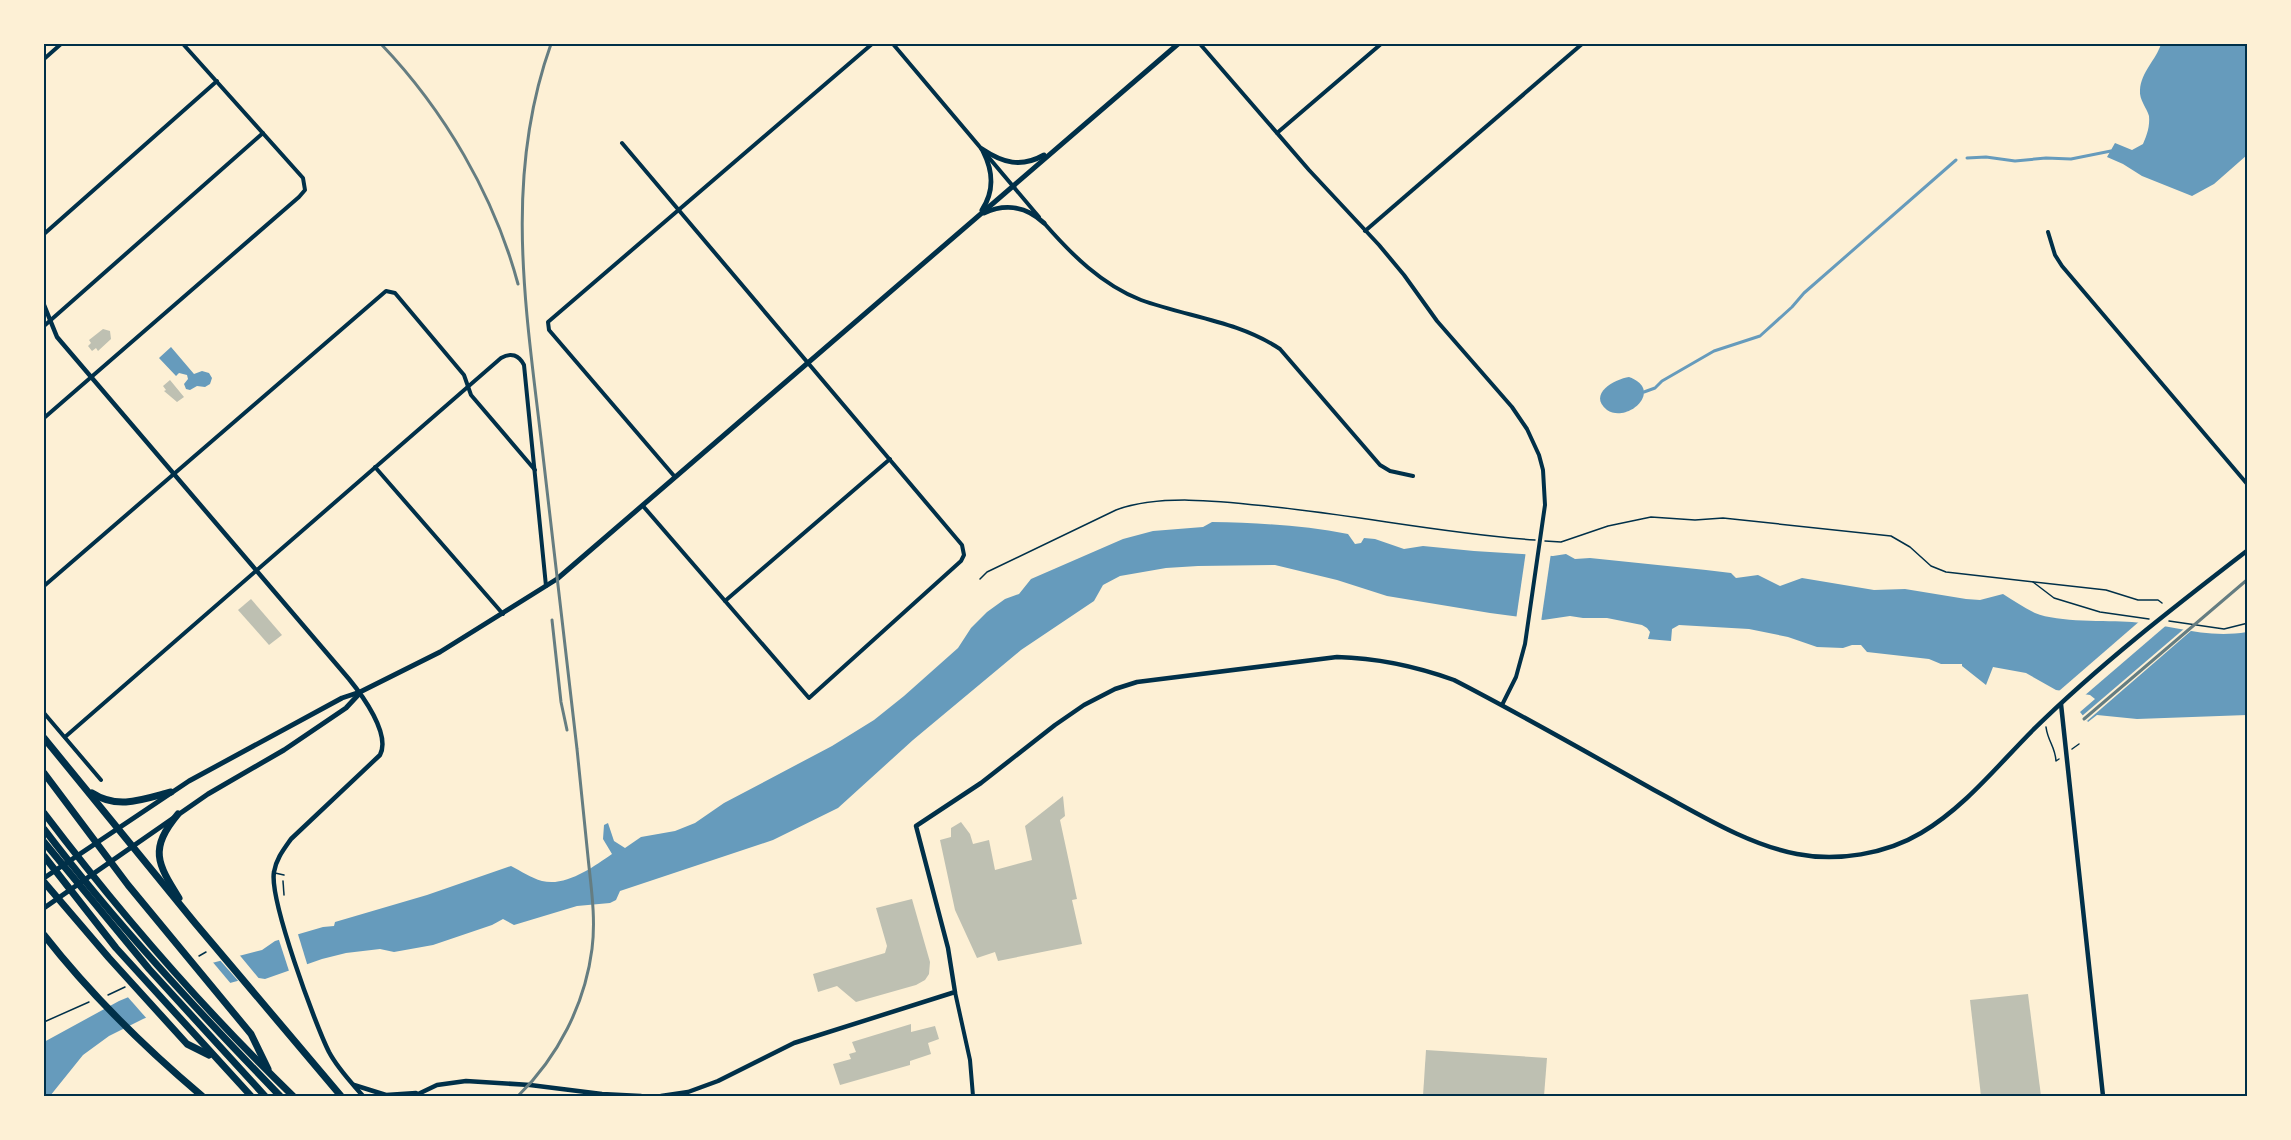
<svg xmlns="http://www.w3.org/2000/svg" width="2291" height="1140" viewBox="0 0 2291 1140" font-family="Poppins,sans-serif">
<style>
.water{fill:#669bbc}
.pier{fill:#fdf0d5}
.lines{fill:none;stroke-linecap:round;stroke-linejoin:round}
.stream{stroke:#669bbc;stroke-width:3}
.building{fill:#bec0b2}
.path{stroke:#003049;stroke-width:1.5}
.service{stroke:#003049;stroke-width:1.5}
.minor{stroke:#003049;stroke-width:4}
.tertiary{stroke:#003049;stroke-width:4.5}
.secondary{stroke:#003049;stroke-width:5}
.motorway{stroke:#003049;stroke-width:7}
.rail{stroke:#657d81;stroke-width:3}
.neatline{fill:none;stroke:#003049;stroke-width:2}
</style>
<rect width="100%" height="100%" fill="#fdf0d5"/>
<g class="water">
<path d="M 2161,44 L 2247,44 L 2247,155 L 2214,184 L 2192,196 L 2142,176 L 2123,164 L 2107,157 L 2115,143 L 2132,150 L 2143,144 C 2147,135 2150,126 2149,116 C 2147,108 2139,100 2140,90 C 2141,72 2156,60 2161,44 Z"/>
<polygon points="171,347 194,374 202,371 209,373 212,378 210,384 205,387 197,386 190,390 186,389 184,384 188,379 187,375 179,373 176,376 159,358"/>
<path d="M 1629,377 C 1665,390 1627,424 1607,410 C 1587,394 1615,379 1629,377 Z"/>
<path d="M 1212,522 C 1258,523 1303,525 1348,534 L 1355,544 L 1361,543 L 1364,538 L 1375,539 L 1404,549 L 1423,546 L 1474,551 L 1553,556 L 1566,554 L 1575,559 L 1590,558 L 1706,570 L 1731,573 L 1736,578 L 1758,575 L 1780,586 L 1802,578 L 1874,590 L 1905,589 L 1966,599 L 1980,600 L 2003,594 C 2013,600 2024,608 2035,613 C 2059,623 2106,620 2132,622 C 2174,625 2205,639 2247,632 L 2247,715 L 2137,719 L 2097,715 L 2088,722 L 2080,712 L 2095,699 L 2090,695 L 2056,690 L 2026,673 L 1993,667 L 1986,685 L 1962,666 L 1962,664 L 1941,664 L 1929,659 L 1867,652 L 1861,645 L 1852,645 L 1843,648 L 1817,647 L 1788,637 L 1749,629 L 1679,625 L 1672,629 L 1671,641 L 1648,639 L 1650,632 L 1647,628 L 1642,625 L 1607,618 L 1583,618 L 1570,616 L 1543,620 L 1490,613 L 1387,596 L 1337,580 L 1275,565 L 1198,566 L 1166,568 L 1120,576 L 1103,585 L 1094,601 L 1021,650 L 913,740 L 838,808 L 773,840 L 620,891 L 616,900 L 610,903 L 577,906 L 514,925 L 503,919 L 492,925 L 433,945 L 394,952 L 380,949 L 346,953 L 322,959 L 265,979 L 252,977 L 230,983 L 143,1019 L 109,1036 L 83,1055 L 50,1096 L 44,1096 L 44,1042 L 119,1001 L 208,964 L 262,950 L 275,941 L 323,927 L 334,926 L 335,922 L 427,895 L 511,866 C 521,871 531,878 542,881 C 566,887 593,867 612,854 L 603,839 L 604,825 L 608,823 L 614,841 L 625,848 L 641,837 L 675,831 L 695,823 L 724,803 L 832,746 L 874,720 L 904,696 L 958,648 L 971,628 L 987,612 L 1005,599 L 1019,594 L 1031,579 L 1123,539 L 1153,531 L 1203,527 Z"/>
</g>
<g class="pier">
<polygon points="1526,551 1551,553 1541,622 1516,620"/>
<polygon points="2141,620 2169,623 2084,696 2059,691"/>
<polygon points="2185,628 2192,630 2087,721 2082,716"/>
<polygon points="297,931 308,967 290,974 278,937"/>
<polygon points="237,952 261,981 252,980 240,983 218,958"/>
<polygon points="211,960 232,985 148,1020 126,995"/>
</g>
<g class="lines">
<g class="stream">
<polyline points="1967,158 1986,157 2015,161 2046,158 2071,159 2111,151"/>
<polyline points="1644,392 1655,388 1662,381 1714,351 1760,336 1792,307 1804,293 1956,160"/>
</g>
</g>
<g class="building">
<polygon points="103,329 110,331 111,339 98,351 96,348 92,351 88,346 91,343 89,340"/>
<polygon points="170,380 184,397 177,402 164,391 166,390 163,386"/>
<polygon points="251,599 282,635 269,645 238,610"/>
<polygon points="1063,796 1065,816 1060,820 1077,899 1072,900 1082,944 998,961 995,952 977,958 955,910 940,840 951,837 951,828 961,822 970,834 973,844 989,840 995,870 1032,860 1025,826"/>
<polygon points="912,899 930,962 929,974 925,980 916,985 856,1002 837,986 818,992 813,974 885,953 887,946 876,908"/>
<polygon points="2028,994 2041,1096 1981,1096 1970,1000"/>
<polygon points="911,1024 911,1032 935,1026 939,1039 928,1043 931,1054 910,1061 910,1065 840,1085 833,1064 851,1059 849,1054 856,1052 852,1042"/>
<polygon points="1426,1050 1547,1058 1544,1096 1423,1096"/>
</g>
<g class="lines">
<g class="path">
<polyline points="1545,541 1561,542 1608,526 1651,517 1695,520 1723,518 1891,536 1910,547 1931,566 1946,572 2106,590 2138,600 2158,600 2162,603"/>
<path d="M 980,579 L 987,572 L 1116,510 C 1162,493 1228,502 1275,507 C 1362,516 1448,534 1535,540"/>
<polyline points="2033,582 2054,598 2100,612 2149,619"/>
<polyline points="2169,621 2224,629 2248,623"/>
<path d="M 2046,727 C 2048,742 2055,746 2056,761 L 2059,759"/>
<polyline points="2072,749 2079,744"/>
<polyline points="283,881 284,895"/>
<polyline points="199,956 206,952"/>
<polyline points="108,995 125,987"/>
<polyline points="44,1022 89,1002"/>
</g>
<polyline class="service" points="275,873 284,875"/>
<g class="minor">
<polyline points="893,44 1039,217"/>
<polyline points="1200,44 1309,170 1379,245 1404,275 1437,321 1512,407 1527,429 1539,455 1543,470 1545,505 1525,644 1516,677 1502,705"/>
<polyline points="44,59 61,44"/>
<polyline points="1277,133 1381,44"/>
<polyline points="622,143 962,545 964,555 961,561 809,698 643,506"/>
<path d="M 1044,223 C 1071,254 1102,285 1141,300 C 1188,317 1238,321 1280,349 L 1380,465 L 1390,471 L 1413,476"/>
<polyline points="1365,231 1582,44"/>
<polyline points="2048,232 2055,255 2062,266 2248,485"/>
<polyline points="44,234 217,81"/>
<polyline points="44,326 263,133"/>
<polyline points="44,418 299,197 305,190 303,178 183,44"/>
<polyline points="375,467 503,614"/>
<polyline points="675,477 549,330 548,322 872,44"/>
<polyline points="44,586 386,291 395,293 464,375 471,395 535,470"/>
<polyline points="725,601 890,459"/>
<polyline points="44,713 101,780"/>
<path d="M 65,737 L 501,358 C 511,352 519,355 524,365 L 546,586"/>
<polyline points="955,992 970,1060 973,1096"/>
</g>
<g class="tertiary">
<path d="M 44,305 L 57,337 L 349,679 C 362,695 391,734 380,755 L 291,839 C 284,849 276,859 274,872 C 269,899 315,1024 329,1052 C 338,1069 351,1082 363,1096"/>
<polyline points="2061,704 2103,1096"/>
<polyline points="354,1085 386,1095 416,1093"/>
<polyline points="414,1096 437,1085 466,1081 530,1085 602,1094 641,1096"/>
<path d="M 661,1096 L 688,1092 L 718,1081 L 794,1043 L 955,992 L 948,948 L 916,826 L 981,783 L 1055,725 L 1084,705 L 1115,689 L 1137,682 L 1337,657 C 1379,658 1415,666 1454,680 C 1522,715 1588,753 1654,790 C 1699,814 1746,844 1797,854 C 1837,862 1886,854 1921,833 C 1965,807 1997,766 2033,730 C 2099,665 2174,607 2248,550"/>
</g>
<g class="secondary">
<path d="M 982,149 C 1003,163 1021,168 1044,155"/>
<path d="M 982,210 C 995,190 993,171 983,151"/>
<path d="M 984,213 C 1006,203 1027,207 1044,223"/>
<polyline points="44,878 189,781 342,698 360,692 440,652 557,579 1178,44"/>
<polyline points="44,908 208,794 284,750 346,708 359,694"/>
</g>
<g class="motorway">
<polyline points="44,738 195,923 341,1096"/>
<polyline points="44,773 128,885 251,1034 268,1069"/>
<path d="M 92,793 C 118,810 144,799 171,792"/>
<path d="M 44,813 C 120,913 203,1009 293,1096"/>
<path d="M 178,814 C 149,849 157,863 179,898"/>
<path d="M 44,829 C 116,924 198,1011 280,1096"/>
<polyline points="44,842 149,969 265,1096"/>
<polyline points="44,856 116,948 251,1096"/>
<polyline points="44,882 109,958 187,1044 209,1055"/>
<path d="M 44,935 C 91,995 144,1047 202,1096"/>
</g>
<g class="rail">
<path d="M 381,44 C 444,110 494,195 518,284"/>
<polyline points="552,620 561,702 567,730"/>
<polyline points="2084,719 2248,579"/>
<path d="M 518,1096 C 558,1057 585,1004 592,949 C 596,918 591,887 588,857 C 584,821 581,785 577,749 C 565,648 553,547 542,447 C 526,309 503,178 551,44"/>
</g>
</g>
<rect width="2291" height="1140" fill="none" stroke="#fdf0d5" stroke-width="90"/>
<rect x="45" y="45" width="2201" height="1050" class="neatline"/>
</svg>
